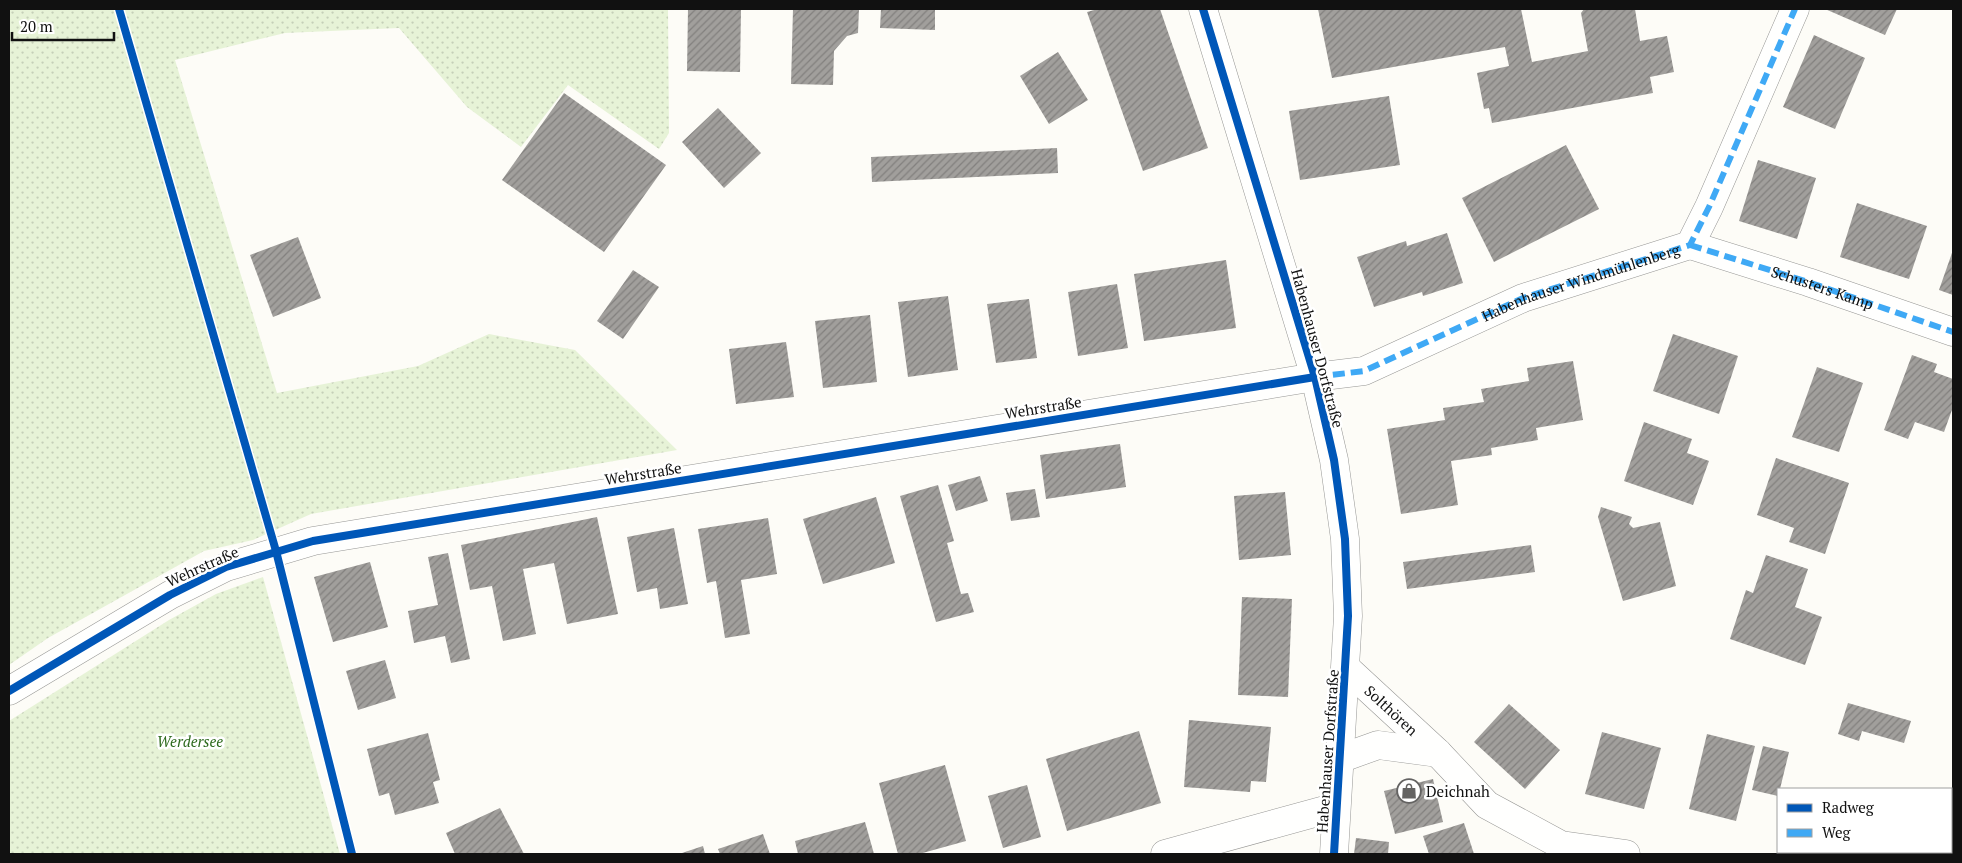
<svg xmlns="http://www.w3.org/2000/svg" width="1962" height="863" viewBox="0 0 1962 863" font-family="'PT Serif',serif">
<style>
.grass{fill:url(#grass-dots)}
.building{fill:url(#building-hatch)}
.lines{fill:none;stroke-linecap:round;stroke-linejoin:round}
.minor-casing{stroke:#979795;stroke-width:29}
.minor{stroke:#fffffe;stroke-width:28}
.quiet{stroke:#3fa9f5;stroke-width:6;stroke-dasharray:12 6;stroke-linecap:butt}
.cycleway-casing{stroke:#fff;stroke-width:11}
.cycleway{stroke:#0057b8;stroke-width:8}
.labels{text-anchor:middle;dominant-baseline:central;stroke-width:5;stroke-linejoin:round;paint-order:stroke}
.street-label{font-size:15px;fill:#111;stroke:#fff}
.park-label{font-size:15px;font-style:italic;fill:#2f6b1f;stroke:#fff}
.poi-label{font-size:15px;fill:#111;stroke:#fff;text-anchor:start}
</style>
<defs>
<pattern id="grass-dots" width="8" height="8" patternUnits="userSpaceOnUse" patternTransform="scale(1.25)"><rect width="8" height="8" fill="#e7f3d7"/><path d="M2 2h.1M6 6h.1" fill="none" stroke="#c5cfb8" stroke-width="1.8" stroke-linecap="round"/></pattern>
<pattern id="building-hatch" width="6" height="6" patternUnits="userSpaceOnUse" patternTransform="scale(1.25)"><rect width="6" height="6" fill="#a19f9c"/><path d="M-1 1l2-2M0 6l6-6M5 7l2-2" fill="none" stroke="#82807e"/></pattern>
</defs>
<rect width="100%" height="100%" fill="#fdfcf7"/>
<g class="grass">
<polygon points="9,9 668,9 669,133 659,149 568,85 521,147 467,107 399,28 285,33 175,60 277,393 418,366 489,334 575,350 677,450 311,514 253,540 204,551 48,638 9,665"/>
<polygon points="263,577 340,854 9,854 9,721 169,620 216,594"/>
</g>
<g class="building">
<polygon points="688,9 741,9 740,72 687,71"/>
<polygon points="793,9 859,9 858,33 847,36 834,51 833,85 791,84"/>
<polygon points="881,9 935,9 935,30 880,28"/>
<polygon points="1098,9 1160,9 1208,148 1143,171 1087,12"/>
<polygon points="1318,9 1521,9 1532,62 1588,51 1581,13 1584,9 1635,9 1640,41 1667,36 1674,72 1650,77 1653,93 1492,123 1489,108 1484,109 1477,73 1509,66 1505,47 1332,78"/>
<polygon points="1825,9 1897,9 1885,35"/>
<polygon points="1814,35 1865,58 1835,129 1783,107"/>
<polygon points="1058,52 1088,100 1049,124 1020,76"/>
<polygon points="564,93 666,165 604,252 502,180"/>
<polygon points="1389,96 1400,165 1300,180 1289,111"/>
<polygon points="718,108 761,153 724,188 682,142"/>
<polygon points="1566,145 1599,209 1494,262 1462,198"/>
<polygon points="1057,148 1058,173 872,182 871,157"/>
<polygon points="1758,160 1816,178 1797,239 1739,221"/>
<polygon points="1857,203 1927,226 1909,279 1840,257"/>
<polygon points="1447,233 1463,283 1423,296 1422,292 1374,307 1357,257 1406,241 1407,246"/>
<polygon points="298,237 321,298 273,317 250,255"/>
<polygon points="1953,250 1953,295 1939,290"/>
<polygon points="1226,260 1236,328 1144,341 1134,274"/>
<polygon points="633,270 659,287 623,339 597,321"/>
<polygon points="1117,284 1128,348 1078,356 1068,292"/>
<polygon points="948,296 958,370 908,377 898,302"/>
<polygon points="1029,299 1037,358 996,363 987,304"/>
<polygon points="870,315 877,382 823,388 815,321"/>
<polygon points="1673,334 1738,356 1719,414 1653,391"/>
<polygon points="786,342 794,397 736,404 729,349"/>
<polygon points="1912,355 1937,364 1934,372 1953,379 1953,407 1944,432 1915,422 1908,439 1884,430"/>
<polygon points="1573,361 1583,420 1536,428 1538,440 1491,448 1492,455 1451,461 1458,505 1401,514 1387,429 1445,420 1443,408 1484,402 1481,389 1529,381 1527,368"/>
<polygon points="1817,367 1863,383 1839,452 1792,437"/>
<polygon points="1644,422 1692,439 1687,453 1709,461 1693,505 1624,481"/>
<polygon points="1120,444 1126,487 1046,499 1040,455"/>
<polygon points="1776,458 1849,483 1825,554 1789,542 1794,528 1757,515"/>
<polygon points="980,476 988,501 956,511 948,485"/>
<polygon points="938,485 954,541 947,543 961,594 968,593 974,612 936,622 900,496"/>
<polygon points="1035,489 1040,517 1011,521 1006,493"/>
<polygon points="1285,492 1291,555 1239,560 1234,496"/>
<polygon points="876,497 895,563 823,584 803,519"/>
<polygon points="1601,507 1632,517 1629,524 1633,528 1660,522 1676,586 1623,601 1598,517"/>
<polygon points="597,517 618,614 567,624 554,563 523,569 536,634 503,641 492,586 470,590 461,545"/>
<polygon points="768,518 777,574 741,580 750,634 725,638 716,581 707,583 698,529"/>
<polygon points="674,528 688,604 660,609 657,588 637,592 627,537"/>
<polygon points="1531,545 1535,572 1407,589 1403,562"/>
<polygon points="448,553 470,659 451,663 445,636 414,643 408,611 438,605 428,557"/>
<polygon points="1766,555 1808,569 1795,607 1822,617 1805,665 1730,639 1746,590 1753,593"/>
<polygon points="370,562 388,627 333,642 314,577"/>
<polygon points="1242,597 1292,599 1288,697 1238,695"/>
<polygon points="385,660 396,698 358,710 346,671"/>
<polygon points="1848,703 1911,721 1904,743 1862,731 1859,741 1838,734"/>
<polygon points="1509,704 1560,750 1525,789 1474,742"/>
<polygon points="1189,720 1271,727 1266,782 1251,781 1250,792 1184,787"/>
<polygon points="1139,731 1161,803 1067,831 1046,759"/>
<polygon points="1602,732 1661,748 1644,809 1585,794"/>
<polygon points="428,733 440,780 433,782 439,803 395,815 389,793 379,796 367,749"/>
<polygon points="1707,734 1755,746 1736,821 1689,809"/>
<polygon points="1763,746 1789,752 1780,789 1778,789 1778,796 1752,790"/>
<polygon points="945,765 966,841 919,854 898,854 879,783"/>
<polygon points="1433,779 1443,822 1395,834 1384,791"/>
<polygon points="1027,785 1041,837 1003,848 988,796"/>
<polygon points="500,808 524,854 455,854 446,833"/>
<polygon points="1951,811 1953,811 1953,854 1832,854 1832,852 1951,852"/>
<polygon points="865,822 874,854 798,854 795,841"/>
<polygon points="1464,823 1474,854 1429,854 1423,836"/>
<polygon points="763,834 770,854 720,854 718,849"/>
<polygon points="1356,838 1389,842 1388,854 1354,854"/>
<polygon points="703,846 705,854 679,854"/>
</g>
<g class="lines">
<g class="minor-casing">
<g id="minor">
<polyline points="1203,9 1315,377 1334,460 1345,539 1348,616 1334,854"/>
<path id="s1" d="M 1690,245 L 1808,282 L 1953,332"/>
<path id="s2" d="M 1346,668 L 1438,753 L 1487,805 L 1561,845 L 1626,854"/>
<path id="s3" d="M 9,691 L 170,595 L 226,567 L 313,541 L 1315,377 L 1364,371 L 1523,298 L 1690,245 L 1709,207 L 1795,9"/>
<polyline points="1339,759 1378,745 1438,753"/>
<polyline points="1165,854 1336,807"/>
</g>
</g>
<use href="#minor" class="minor"/>
<g class="quiet">
<polyline points="1690,245 1808,282 1953,332"/>
<polyline points="1315,377 1364,371 1523,298 1690,245 1709,207 1795,9"/>
</g>
<g class="cycleway-casing">
<g id="cycleway">
<polyline points="119,9 276,551 352,854"/>
<polyline points="1203,9 1315,377 1334,460 1345,539 1348,616 1334,854"/>
<polyline points="9,691 170,595 226,567 313,541 1315,377"/>
</g>
</g>
<use href="#cycleway" class="cycleway"/>
</g>
<defs>
<g id="shop-ring" transform="scale(1.25)"><circle r="9.5" fill="#fff" stroke="#646362" stroke-width="1.5"/><path d="M-5-2.5h2.3a2.7 3.5 0 0 1 5.4 0H5L5.5 6h-11ZM-1.5-2.5h3a1.5 2.3 0 0 0-3 0Z" fill="#646362"/></g>
</defs>
<g fill-rule="evenodd">
<use href="#shop-ring" x="1409" y="791"/>
</g>
<g class="labels">
<g class="street-label">
<text stroke="none"><textPath href="#s3" startOffset="1640">Habenhauser Windmühlenberg</textPath></text>
<text stroke="none"><textPath href="#s1" startOffset="139">Schusters Kamp</textPath></text>
<text transform="translate(1318 348) rotate(75)">Habenhauser Dorfstraße</text>
<text transform="translate(1043 407) rotate(-9)">Wehrstraße</text>
<text transform="translate(643 473) rotate(-9)">Wehrstraße</text>
<text transform="translate(202 566) rotate(-24)">Wehrstraße</text>
<text stroke="none"><textPath href="#s2" startOffset="62">Solthören</textPath></text>
<text transform="translate(1327 751) rotate(-86)">Habenhauser Dorfstraße</text>
</g>
<g class="park-label">
<text x="190" y="741">Werdersee</text>
</g>
<g class="poi-label">
<text x="1426" y="791">Deichnah</text>
</g>
</g>
<rect width="1962" height="863" fill="none" stroke="#111111" stroke-width="20"/>
<rect x="1777" y="788" width="175" height="65" fill="#ffffff" stroke="#a0a0a0"/>
<rect x="1787" y="804" width="25" height="8" fill="#0057b8" stroke="#a0a0a0"/>
<text x="1822" y="813" font-size="15" fill="#111111">Radweg</text>
<rect x="1787" y="829" width="25" height="8" fill="#3fa9f5" stroke="#a0a0a0"/>
<text x="1822" y="838" font-size="15" fill="#111111">Weg</text>
<path d="M12 32v8h102v-8" fill="none" stroke="#111111" stroke-width="2.5"/>
<text x="20" y="32" font-size="15" fill="#111111" stroke="#ffffff" stroke-width="4" paint-order="stroke">20 m</text>
</svg>
